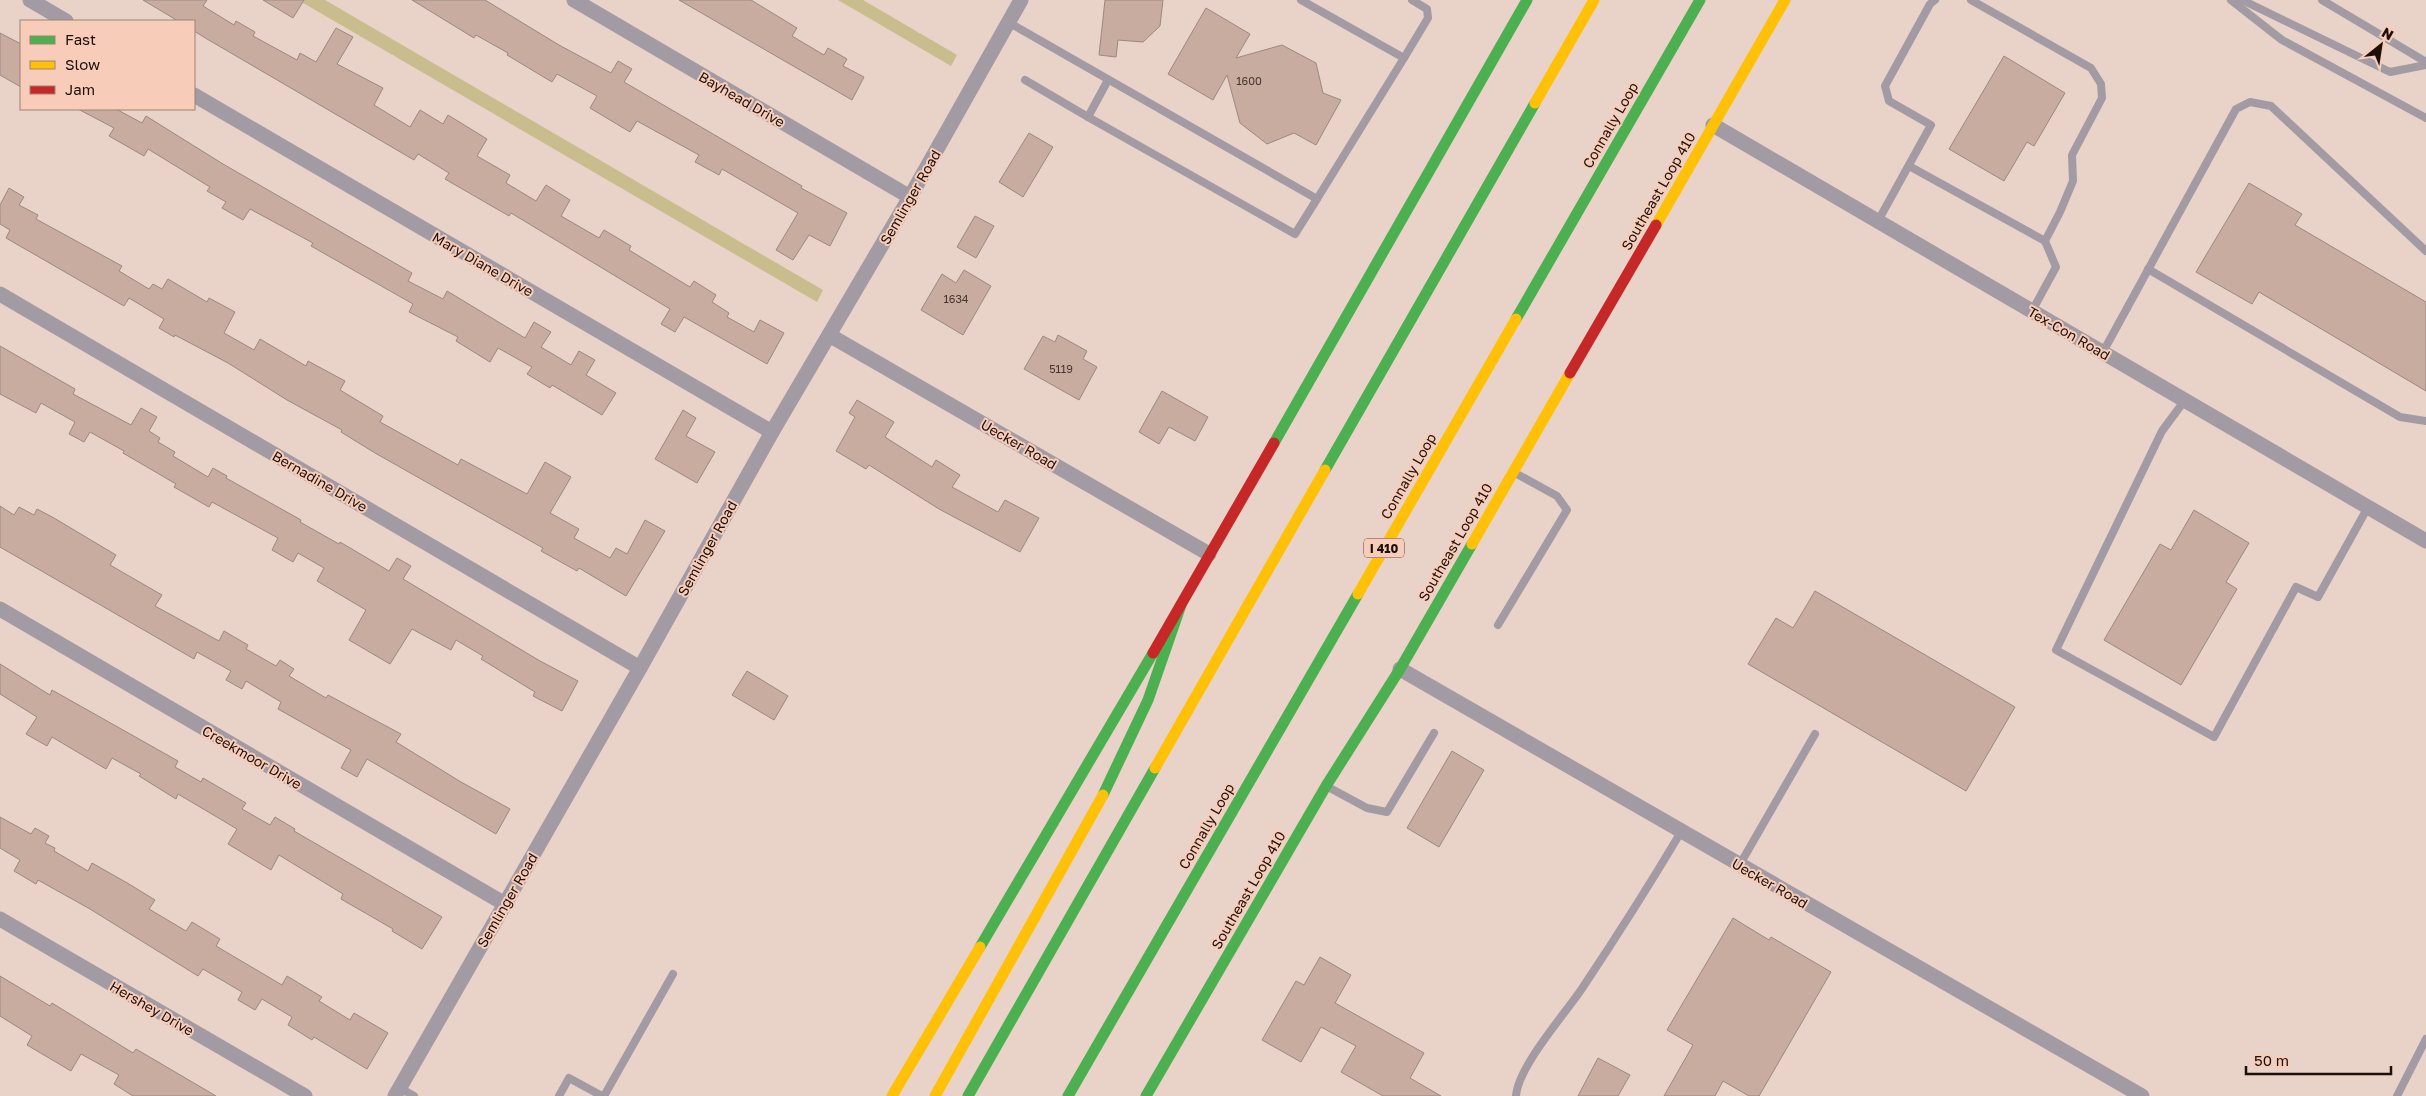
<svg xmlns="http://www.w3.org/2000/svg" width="2426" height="1096" viewBox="0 0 2426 1096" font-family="'Golos Text',sans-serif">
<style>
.green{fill:#c9bd8d}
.building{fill:#c7ac9f;stroke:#9a8982}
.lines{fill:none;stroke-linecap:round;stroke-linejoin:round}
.lane{stroke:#a29ba3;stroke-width:8}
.street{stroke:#a29ba3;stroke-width:15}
.fast{stroke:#4caf50;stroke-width:11}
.slow{stroke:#ffc107;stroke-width:11}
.jam{stroke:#c62828;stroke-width:11}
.labels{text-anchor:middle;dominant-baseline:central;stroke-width:4;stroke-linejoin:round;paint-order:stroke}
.number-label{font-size:11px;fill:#48362e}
.shield{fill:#f7cdba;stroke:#5e483e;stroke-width:1}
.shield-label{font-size:12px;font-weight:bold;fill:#1d0f09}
.street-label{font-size:14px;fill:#1d0f09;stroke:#f7cdba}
</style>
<rect width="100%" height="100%" fill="#e9d2c8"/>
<g class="green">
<polygon points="298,0 325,0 823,290 817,302"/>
<polygon points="838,0 863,0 957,55 951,66"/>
</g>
<g class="building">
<polygon points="143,0 207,0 203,6 234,25 236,21 255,32 253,36 297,60 300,53 316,62 336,28 353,37 337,64 383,88 374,105 410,127 420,110 443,124 448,115 487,139 477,156 510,175 506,183 536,201 546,185 570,200 561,216 599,238 604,230 631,246 629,250 690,287 694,281 716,295 712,302 729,313 727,317 754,332 760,320 784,333 767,364 684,317 675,332 661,324 670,309 511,213 509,216 445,179 449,173 418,154 414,160 207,39 194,31 194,21 178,21"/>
<polygon points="263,0 304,0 293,18"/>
<polygon points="412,0 485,0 559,45 611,73 618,61 632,69 624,82 802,186 801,188 847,213 830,246 809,235 793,260 776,250 798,213 722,169 719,175 695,162 699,155 637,121 630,132 590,108 597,96 557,74 552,82 507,55 508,53 476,35 474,38"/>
<polygon points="679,0 751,0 797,28 792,36 824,55 828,48 847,59 843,66 864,77 852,100"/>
<polygon points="1105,0 1163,0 1160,26 1143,42 1118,40 1116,57 1099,55"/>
<polygon points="1206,8 1250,34 1236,58 1282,45 1316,63 1323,93 1341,100 1316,145 1294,133 1267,144 1240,123 1227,75 1213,100 1168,74"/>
<polygon points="0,33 21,44 21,87 0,75"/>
<polygon points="2004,56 2065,93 2034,146 2027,142 2004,181 1949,149"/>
<polygon points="78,109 116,109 142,123 146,116 223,164 412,273 408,281 443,299 447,291 525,338 534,322 551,332 541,347 571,365 579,351 595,360 586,375 616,393 602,415 552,385 550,388 527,374 532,367 498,348 490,362 456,341 458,337 409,312 413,304 311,246 313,243 250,209 243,220 222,208 226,202 207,191 210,187 148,149 144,156 109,136 114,128"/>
<polygon points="1029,133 1053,147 1023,197 999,182"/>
<polygon points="2249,183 2302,214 2295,225 2426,302 2426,391 2259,292 2252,304 2196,272"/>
<polygon points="9,188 24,197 19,205 38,215 36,219 122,266 119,271 149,289 153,284 162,289 168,279 207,302 209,298 235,312 224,333 254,350 260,339 306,366 308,361 345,381 340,390 383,416 380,422 458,465 461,459 527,494 545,462 571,477 550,513 579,529 574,538 610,558 616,548 627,554 645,520 665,531 626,596 579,568 577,571 541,551 543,548 375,453 341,432 342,430 287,400 228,363 175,335 174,337 159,328 164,319 129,298 124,306 6,238 10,230 0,224 0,205"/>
<polygon points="975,216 994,226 976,258 957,247"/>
<polygon points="964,270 991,286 963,335 921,310 942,274 956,283"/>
<polygon points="1058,335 1087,351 1083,359 1097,367 1079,400 1024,369 1043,336 1055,342"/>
<polygon points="0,346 75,389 73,394 131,425 141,408 157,417 149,431 160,438 158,442 175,452 173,456 208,477 213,468 227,476 226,478 301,520 300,522 339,544 340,542 389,571 397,558 411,566 403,579 540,661 578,681 562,711 533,696 535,692 481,659 483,656 456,640 451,650 412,629 390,664 349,640 366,610 317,581 324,568 298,553 293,562 272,550 278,538 212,502 209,507 174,487 176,484 123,453 124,451 90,432 84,442 69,434 75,422 41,403 36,413 0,394"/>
<polygon points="1162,391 1208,417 1195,441 1169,427 1159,444 1139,432"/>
<polygon points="857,400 894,422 885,437 932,467 936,460 960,475 952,487 998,512 1005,500 1039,518 1020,552 939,509 869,465 866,469 836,451 855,417 849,413"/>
<polygon points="683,410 696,418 686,436 715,452 697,483 655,459"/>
<polygon points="0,506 14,515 19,507 34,515 37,509 54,518 116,555 110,565 162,595 155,606 219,641 224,631 248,645 246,649 276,666 280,660 294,669 289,676 326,698 328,695 401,734 396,742 461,782 510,809 496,834 367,759 357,777 341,768 351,750 278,709 281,702 246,681 242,689 226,680 231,671 197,652 194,659 0,547"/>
<polygon points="2194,510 2249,543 2226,582 2237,589 2181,685 2104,640 2160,544 2171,550"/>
<polygon points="1815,591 2015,707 1966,791 1748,664 1776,618 1793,628"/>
<polygon points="0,664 50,695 52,690 178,761 175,767 201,782 203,778 246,803 242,809 270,825 275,817 295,829 294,831 442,917 422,949 392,931 393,929 341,899 343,894 279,855 271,870 228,844 237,829 178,794 176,799 139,776 141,774 112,758 106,769 52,737 47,746 26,734 37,717 0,694"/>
<polygon points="747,671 788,696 774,720 732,695"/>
<polygon points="1452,751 1484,770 1439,847 1407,828"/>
<polygon points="0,817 31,834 35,828 49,836 45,843 55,848 54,851 88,871 92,863 129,884 155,900 149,909 186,931 192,922 220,939 216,946 282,985 287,976 322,997 319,1001 350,1020 354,1013 388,1033 367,1069 314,1037 312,1040 288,1025 292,1017 262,999 255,1010 238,1000 242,992 203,969 198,976 90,909 38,880 36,884 14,871 20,860 0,848"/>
<polygon points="1733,918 1769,940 1771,937 1831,972 1759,1096 1749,1096 1723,1081 1715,1096 1664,1096 1693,1045 1667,1030"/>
<polygon points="1320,957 1351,975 1335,1003 1424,1053 1410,1078 1441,1096 1383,1096 1341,1072 1356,1046 1321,1027 1301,1062 1262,1040 1296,981 1304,985"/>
<polygon points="0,976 50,1006 52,1003 133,1053 136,1049 216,1096 133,1096 114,1084 119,1075 81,1054 71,1071 27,1045 32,1036 0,1016"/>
<polygon points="1598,1058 1630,1075 1618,1096 1578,1096"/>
</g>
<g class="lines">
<g class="lane">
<polyline points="1971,0 2091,68 2101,84 2102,98 2072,155 2073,181 2060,212 2045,241 2056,267 2032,311"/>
<polyline points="2231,0 2282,40 2426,118"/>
<polyline points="2242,0 2390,72 2426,65"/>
<polyline points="2322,0 2426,62"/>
<polyline points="1008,22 1317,199 1404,58 1301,0"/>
<polyline points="1404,58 1428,18 1427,9 1412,0"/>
<polyline points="1025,80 1088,117"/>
<polyline points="1108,80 1088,117 1295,234 1317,199"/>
<polyline points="1909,166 2045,241"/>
<polyline points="1878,221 1931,125 1889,101 1885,86 1930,4 1935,0"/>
<polyline points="2148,269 2400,417 2426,421"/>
<polyline points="2103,352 2236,109 2250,102 2271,106 2426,251"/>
<polyline points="2185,400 2162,431 2056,650 2214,737 2296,587 2318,597 2368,507"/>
<polyline points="1498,625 1567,510 1557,496 1515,473"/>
<polyline points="1328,787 1367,808 1387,812 1434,733"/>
<polyline points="1739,866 1815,734"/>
<polyline points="400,1088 414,1096"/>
<polyline points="559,1096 569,1078 602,1096"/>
<polyline points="604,1096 673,974"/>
<path d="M 1516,1096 C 1518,1066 1566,1013 1583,987 C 1617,936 1650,884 1681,832"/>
<polyline points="2397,1096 2426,1039"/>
</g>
<g class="street">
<polyline points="30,0 66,21"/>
<polyline points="574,0 910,197"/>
<polyline points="194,95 772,432"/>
<polyline points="1713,125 2426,541"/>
<polyline points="0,294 640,668"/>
<polyline points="829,335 1209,554"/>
<polyline points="0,609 505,904"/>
<polyline points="1400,669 2142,1096"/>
<polyline points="0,919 305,1096"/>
<polyline points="395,1096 640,668 772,432 910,197 1021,0"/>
</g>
<g class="fast">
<polyline points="1516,319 1700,0"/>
<polyline points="1274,443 1527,0"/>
<polyline points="1325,470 1535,103"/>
<polyline points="1103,795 1148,700 1181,605"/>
<polyline points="980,947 1153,653"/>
<polyline points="968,1096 1155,768"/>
<polyline points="1068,1096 1358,594"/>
<polyline points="1146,1096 1326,786 1400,669 1472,544"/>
</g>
<g class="slow">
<polyline points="1535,103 1594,0"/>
<polyline points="1656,225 1785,0"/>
<polyline points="1472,544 1570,373"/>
<polyline points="1358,594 1516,319"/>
<polyline points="1155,768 1325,470"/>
<polyline points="892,1096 980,947"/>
<polyline points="935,1096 1103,795"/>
</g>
<g class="jam">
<polyline points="1570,373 1656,225"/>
<polyline points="1153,653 1274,443"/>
</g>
</g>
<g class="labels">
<g class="number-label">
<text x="1249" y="80">1600</text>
<text x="956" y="298">1634</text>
<text x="1061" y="368">5119</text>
</g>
<rect class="shield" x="1364" y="538.5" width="40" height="19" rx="4"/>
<g class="shield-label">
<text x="1384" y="548">I 410</text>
</g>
<g class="street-label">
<text transform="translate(742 99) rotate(30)">Bayhead Drive</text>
<text transform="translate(1610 125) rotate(-60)">Connally Loop</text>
<text transform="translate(1658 191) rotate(-60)">Southeast Loop 410</text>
<text transform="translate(910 197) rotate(-60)">Semlinger Road</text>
<text transform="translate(483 264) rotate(30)">Mary Diane Drive</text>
<text transform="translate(2069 333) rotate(30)">Tex-Con Road</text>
<text transform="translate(1019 444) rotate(30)">Uecker Road</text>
<text transform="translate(1408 476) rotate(-60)">Connally Loop</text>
<text transform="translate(320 481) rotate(30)">Bernadine Drive</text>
<text transform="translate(1455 542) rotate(-60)">Southeast Loop 410</text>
<text transform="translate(707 548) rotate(-61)">Semlinger Road</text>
<text transform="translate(252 757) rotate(30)">Creekmoor Drive</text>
<text transform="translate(1206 826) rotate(-60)">Connally Loop</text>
<text transform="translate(1770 883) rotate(30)">Uecker Road</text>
<text transform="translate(1248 890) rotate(-60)">Southeast Loop 410</text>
<text transform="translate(507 900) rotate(-60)">Semlinger Road</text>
<text transform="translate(152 1008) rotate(30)">Hershey Drive</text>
</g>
</g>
<rect x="20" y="20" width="175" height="90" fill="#f7cdba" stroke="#a08173"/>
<rect x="30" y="36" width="25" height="8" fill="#4caf50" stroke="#a08173"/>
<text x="65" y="45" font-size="15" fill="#1d0f09">Fast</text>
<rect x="30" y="61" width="25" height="8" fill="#ffc107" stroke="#a08173"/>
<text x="65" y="70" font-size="15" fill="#1d0f09">Slow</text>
<rect x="30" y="86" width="25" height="8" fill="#c62828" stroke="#a08173"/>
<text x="65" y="95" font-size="15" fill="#1d0f09">Jam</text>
<g transform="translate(2381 45) rotate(30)" stroke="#f7cdba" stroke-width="4" paint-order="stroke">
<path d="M0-4L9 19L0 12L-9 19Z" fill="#1d0f09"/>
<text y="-8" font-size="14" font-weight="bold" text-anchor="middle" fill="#1d0f09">N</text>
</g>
<path d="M2246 1066v8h145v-8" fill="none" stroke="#1d0f09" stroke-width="2.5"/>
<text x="2254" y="1066" font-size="15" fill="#1d0f09" stroke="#f7cdba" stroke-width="4" paint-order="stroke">50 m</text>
</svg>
